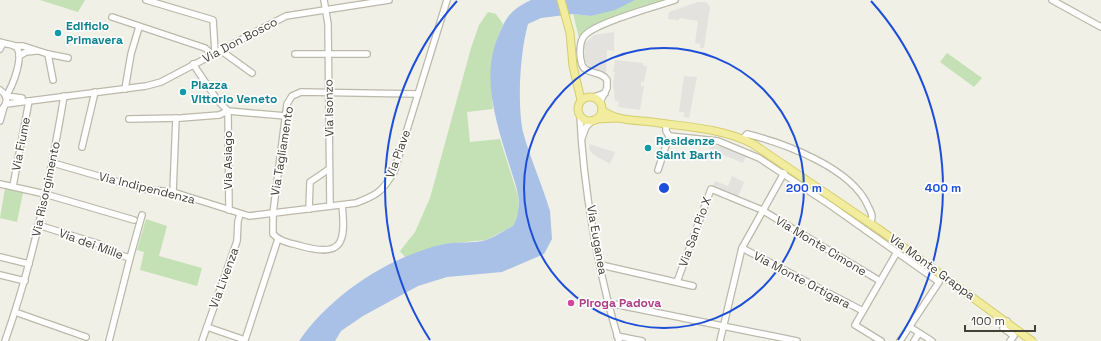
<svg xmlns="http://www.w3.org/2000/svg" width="1101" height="341" viewBox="0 0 1101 341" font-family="'Space Grotesk',sans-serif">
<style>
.green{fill:#c3e1b4}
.parking{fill:#e3e2de}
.water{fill:#a9c1e7}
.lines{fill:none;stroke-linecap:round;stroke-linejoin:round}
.minor-casing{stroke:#bbb9aa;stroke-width:8}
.major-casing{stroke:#d5cd70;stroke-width:9}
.minor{stroke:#fff;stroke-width:5.5}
.major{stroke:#f2ec9e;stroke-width:7}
.ring{fill:none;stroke:#1d4ed8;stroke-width:2}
.culture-dot{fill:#0f9aa8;stroke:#fff;stroke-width:1.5}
.hotel-dot{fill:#d1479c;stroke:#fff;stroke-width:1.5}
.labels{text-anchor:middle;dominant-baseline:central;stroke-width:3.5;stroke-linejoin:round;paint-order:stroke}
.culture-label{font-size:12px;font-weight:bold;fill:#0d838f;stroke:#fff;text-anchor:start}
.street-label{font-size:12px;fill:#434136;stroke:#fff}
.hotel-label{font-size:12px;font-weight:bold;fill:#b23c85;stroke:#fff;text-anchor:start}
.centre{fill:#1d4ed8;stroke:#fff;stroke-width:2}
.ring-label{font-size:12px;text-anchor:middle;font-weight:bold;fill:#1d4ed8;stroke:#fff;stroke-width:3.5;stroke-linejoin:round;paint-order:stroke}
</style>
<rect width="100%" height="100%" fill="#f1f0e6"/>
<g class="green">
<polygon points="40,0 85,0 78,12"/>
<polygon points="635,0 673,0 597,24 586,30 579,38 573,14 591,16"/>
<path d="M 488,12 L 496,14 L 503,24 C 490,55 490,76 493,109 L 467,112 L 470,142 L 500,139 L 518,196 L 519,211 L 513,226 L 486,240 L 444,244 L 405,257 L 400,251 L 415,232 L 430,198 L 471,48 L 479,25 Z"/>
<polygon points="947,53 982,78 974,87 940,62"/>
<polygon points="5,188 23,193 17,222 0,218"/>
<polygon points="146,219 167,226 159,256 202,268 197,286 140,270 144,252 137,250"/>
</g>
<g class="parking">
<polygon points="698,2 706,2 710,7 704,48 700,48 700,44 695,43 698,21 679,18 679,20 668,19 669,12"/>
<polygon points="614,32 614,51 607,50 606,73 591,69 585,61 584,44 594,35"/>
<polygon points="615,60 643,63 643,66 647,66 644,82 641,82 641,86 644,86 640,110 618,107 619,102 615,101 613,83 615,72 613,72"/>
<polygon points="684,76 697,77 689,118 684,117 684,112 679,112"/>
<polygon points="699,142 726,148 746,156 743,163 710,150 709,147 697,147"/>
<polygon points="589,144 615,152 610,164 594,155 590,151"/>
<polygon points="732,176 744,182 738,197 713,186 715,181 728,186"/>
</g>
<path class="water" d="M 531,0 L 635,0 L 615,10 L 591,16 L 573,14 L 541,18 L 528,24 C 520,53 517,103 523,132 C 530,158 542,184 550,211 L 552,239 L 544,254 L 502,272 L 447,277 L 418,286 L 363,316 L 341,331 L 335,341 L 299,341 C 332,294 388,257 444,244 C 457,241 473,244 486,240 C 495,237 505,230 513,226 C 515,221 518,216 518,211 C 521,198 515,183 511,170 C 498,128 480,79 498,37 C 506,16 511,10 531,0 Z"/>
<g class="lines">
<g class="minor-casing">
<g id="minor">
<polyline points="146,0 213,20 215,52"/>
<polyline points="324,0 328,24 330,206"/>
<polyline points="1052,0 1101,27"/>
<polyline points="112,17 205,48 212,54"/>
<path d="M 0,42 C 4,44 11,44 15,46 C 26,54 12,87 6,96 L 22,98"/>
<polyline points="14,46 23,46 48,54 53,80"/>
<polyline points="0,49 3,43"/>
<polyline points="220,50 252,73"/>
<polyline points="48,54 68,58"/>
<polyline points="295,54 367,54"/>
<polyline points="19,56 26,52 36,51"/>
<polyline points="193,64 218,101 228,111 229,210"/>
<polyline points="125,89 131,54 139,27"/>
<path d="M 0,90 C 9,96 8,104 0,111"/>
<polyline points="594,97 605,93"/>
<path d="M 600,102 L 607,88 L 607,80 C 601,70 586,75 582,65 C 579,56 579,41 585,35 C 598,22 655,7 675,0"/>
<polyline points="6,104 146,86 161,82 286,16 389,0"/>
<path d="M 580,115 C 583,186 598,273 619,341"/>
<polyline points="129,119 181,118 219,115 228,111 286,116"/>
<polyline points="0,121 4,107"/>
<polyline points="666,124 666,131 669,136 718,141 759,158 830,205 939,282 900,341"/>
<polyline points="582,138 586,127 593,120"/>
<path d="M 743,139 L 747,134 C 784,143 852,168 868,206 C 871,212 874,217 870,223"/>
<polyline points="82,147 95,92"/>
<path d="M 53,163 L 143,189 L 173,192 L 249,216 L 356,203 C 377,195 382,192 394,172 L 447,0"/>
<polyline points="658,170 669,136"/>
<polyline points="0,184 45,194 134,220"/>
<polyline points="13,186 29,101"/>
<polyline points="173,192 176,118"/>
<path d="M 342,205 C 346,242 343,258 301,246 C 291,243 280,242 273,234 L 273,213 L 287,104 L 292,96 L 301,92 L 418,94"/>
<polyline points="309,209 310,182 329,169"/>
<polyline points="38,225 99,244 107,251 130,258 109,341"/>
<polyline points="742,248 863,311"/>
<polyline points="0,257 29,264"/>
<polyline points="130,258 142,215"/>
<polyline points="601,265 693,286"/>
<polyline points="0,275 25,281"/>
<polyline points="677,282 711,189 762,210 880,281"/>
<polyline points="609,303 797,341"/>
<polyline points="15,312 86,337"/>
<polyline points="1007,321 1003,328 1014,336 1010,341"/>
<polyline points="207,327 245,340 278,239"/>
<polyline points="910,327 932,341"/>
<polyline points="617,336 642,341"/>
<path d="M 5,341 C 33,262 50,179 64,96"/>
<polyline points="202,341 237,241 238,221 240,214"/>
<polyline points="720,341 742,248 784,173"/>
<polyline points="881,341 855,325 897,252"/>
<polyline points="914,341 919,333"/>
</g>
</g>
<g class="major-casing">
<g id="major">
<polyline points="561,0 570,33 573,66 581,100"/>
<circle cx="590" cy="109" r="12"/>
<path d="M 602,110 C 616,121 634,120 652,122 C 686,127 722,128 753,144 L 880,230 L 1032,341"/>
<polyline points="596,119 618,118"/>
</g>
</g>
<use href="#minor" class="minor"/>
<use href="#major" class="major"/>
</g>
<g class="ring">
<circle cx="664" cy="188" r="140"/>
<path d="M430 340A279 279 0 0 1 457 1M871 1A279 279 0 0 1 898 340"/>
</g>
<g class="culture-dot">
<circle cx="58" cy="33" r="4"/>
<circle cx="183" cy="92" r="4"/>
<circle cx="648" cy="148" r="4"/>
</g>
<circle class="hotel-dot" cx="571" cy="303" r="4"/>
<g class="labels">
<g class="culture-label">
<text x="66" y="26">Edificio<tspan x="66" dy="14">Primavera</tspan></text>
<text x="191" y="85">Piazza<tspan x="191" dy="14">Vittorio Veneto</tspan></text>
<text x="656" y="141">Residenze<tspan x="656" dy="14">Saint Barth</tspan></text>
</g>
<g class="street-label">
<text transform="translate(240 40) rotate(-28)">Via Don Bosco</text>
<text transform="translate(329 108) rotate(-91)">Via Isonzo</text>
<text transform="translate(21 144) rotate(-79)">Via Fiume</text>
<text transform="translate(282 151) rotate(-81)">Via Tagliamento</text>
<text transform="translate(398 154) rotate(-70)">Via Piave</text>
<text transform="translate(228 160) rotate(-90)">Via Asiago</text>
<text transform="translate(147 188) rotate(14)">Via Indipendenza</text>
<text transform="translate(46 189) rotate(-78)">Via Risorgimento</text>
<text transform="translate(695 232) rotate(-70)">Via San Pio X</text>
<text transform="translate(597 240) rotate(80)">Via Euganea</text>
<text transform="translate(91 244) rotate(20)">Via dei Mille</text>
<text transform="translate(821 246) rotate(31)">Via Monte Cimone</text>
<text transform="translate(932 267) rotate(36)">Via Monte Grappa</text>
<text transform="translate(224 278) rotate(-70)">Via Livenza</text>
<text transform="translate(802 280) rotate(28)">Via Monte Ortigara</text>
</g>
<g class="hotel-label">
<text x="579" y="303">Piroga Padova</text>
</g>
</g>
<circle cx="664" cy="188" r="6" class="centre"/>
<g class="ring-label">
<text x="804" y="192">200 m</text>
<text x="943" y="192">400 m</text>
</g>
<path d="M965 325v6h70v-6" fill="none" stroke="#434136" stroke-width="2"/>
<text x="971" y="325" font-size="12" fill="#434136" stroke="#ffffff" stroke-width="3" paint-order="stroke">100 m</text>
</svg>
